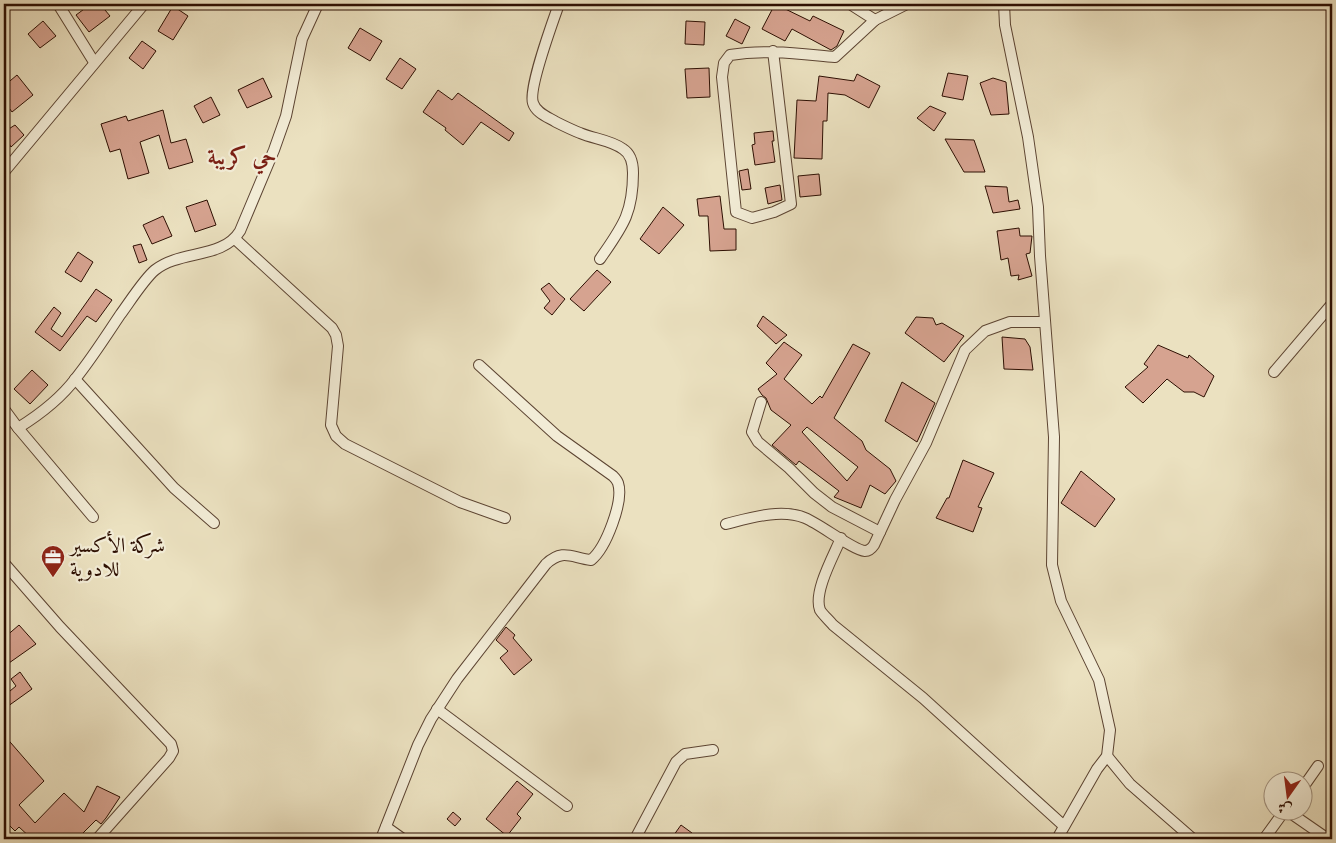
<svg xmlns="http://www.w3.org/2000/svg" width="1336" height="843" viewBox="0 0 1336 843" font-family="Cardo,Amiri,serif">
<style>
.building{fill:#d6a390;stroke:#2d0f02;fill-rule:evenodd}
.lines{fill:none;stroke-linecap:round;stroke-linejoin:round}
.minor-casing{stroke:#5c4432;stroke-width:12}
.minor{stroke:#f2ecd6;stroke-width:10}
.labels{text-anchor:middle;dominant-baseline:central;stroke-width:4.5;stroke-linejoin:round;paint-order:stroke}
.poi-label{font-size:21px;fill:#2d0f02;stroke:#f2ecd6;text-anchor:start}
.neighbourhood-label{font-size:22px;font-weight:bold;fill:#7a1f14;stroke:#f2ecd6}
</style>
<rect width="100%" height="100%" fill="#ebe1c0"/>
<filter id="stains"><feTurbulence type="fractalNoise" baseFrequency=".004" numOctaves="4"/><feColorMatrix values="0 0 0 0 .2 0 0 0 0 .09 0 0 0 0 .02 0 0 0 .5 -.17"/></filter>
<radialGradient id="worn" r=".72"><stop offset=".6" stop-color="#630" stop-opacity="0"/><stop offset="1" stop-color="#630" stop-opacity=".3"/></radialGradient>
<g class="building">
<polygon points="91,4 100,4 110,16 89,32 76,15"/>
<polygon points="775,4 810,21 813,16 844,31 837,46 831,50 792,29 785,41 762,29"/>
<polygon points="173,6 188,16 173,40 158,31"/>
<polygon points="735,19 750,27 742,44 726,36"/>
<polygon points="43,21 56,36 40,48 28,34"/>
<polygon points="686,21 705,22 704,45 685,44"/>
<polygon points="360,28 382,41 370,61 348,48"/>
<polygon points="142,41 156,51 143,69 129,58"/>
<polygon points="400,58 416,69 402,89 386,79"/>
<polygon points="709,68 710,97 687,98 685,69"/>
<polygon points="948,73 968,76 963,100 942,96"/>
<polygon points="857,74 880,86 869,108 845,95 828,93 827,121 823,121 822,159 794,158 797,100 816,101 819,76 854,81"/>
<polygon points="17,75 33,95 12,112 4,101 4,86"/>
<polygon points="263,78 272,97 247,108 238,90"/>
<polygon points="993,78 1006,82 1009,114 991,115 980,83"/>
<polygon points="438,90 452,100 458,93 514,133 509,141 481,122 463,145 445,130 446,128 423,112"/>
<polygon points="211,97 220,115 203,123 194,106"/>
<polygon points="930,106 946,113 934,131 917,118"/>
<polygon points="163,110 171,143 186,139 193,162 169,169 159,135 140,142 149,173 128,179 120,149 110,152 101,124 126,116 128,121"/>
<polygon points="15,125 24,135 11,147 4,135 4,132"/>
<polygon points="773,131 774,141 772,141 775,162 755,165 752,145 755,144 754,133"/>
<polygon points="945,139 974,140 985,172 964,172"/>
<polygon points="748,169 751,189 742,190 739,171"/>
<polygon points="819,174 821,195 800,197 798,176"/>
<polygon points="780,185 782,200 768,204 765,188"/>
<polygon points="985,186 1007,187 1009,202 1018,200 1020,209 993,213"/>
<polygon points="720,196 724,229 736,229 736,250 710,251 708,216 699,216 697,199"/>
<polygon points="207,200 216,225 195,232 186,207"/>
<polygon points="663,207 684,225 659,254 640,239"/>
<polygon points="163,216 172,236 152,244 143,225"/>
<polygon points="1019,228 1020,236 1032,236 1030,253 1026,254 1032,276 1018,280 1019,275 1011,276 1008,258 1001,260 997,231"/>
<polygon points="141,244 147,260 139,263 133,246"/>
<polygon points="78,252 93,262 81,282 65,272"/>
<polygon points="597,270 611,282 584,311 570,299"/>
<polygon points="549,283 558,293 565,299 552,315 544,308 550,301 541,289"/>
<polygon points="96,289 112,300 96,322 87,316 60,351 35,332 54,307 61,313 51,329 62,337"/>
<polygon points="763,316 787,335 776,344 757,326"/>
<polygon points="916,317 933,318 936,325 942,323 964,336 944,362 905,333"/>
<polygon points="1002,337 1025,339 1030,347 1033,370 1004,369"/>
<path d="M 784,342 L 802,355 L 784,379 L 812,404 L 820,396 L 822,398 L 853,344 L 870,353 L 834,418 L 862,441 L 866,450 L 890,469 L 896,481 L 885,494 L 870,485 L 861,508 L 834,497 L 839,491 L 799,461 L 796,465 L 772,445 L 791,425 L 771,410 L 766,398 L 762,395 L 758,389 L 777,374 L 766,363 ZM 807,427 L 858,467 L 847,481 L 802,432 Z"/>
<polygon points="1158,345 1188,358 1189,355 1214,376 1204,397 1194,392 1184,392 1167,379 1143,403 1125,387 1148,367 1144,364"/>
<polygon points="32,370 48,385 30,404 14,389"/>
<polygon points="902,382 935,403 917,442 885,421"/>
<polygon points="963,460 994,473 978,507 982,508 973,532 936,518 947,498 949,498"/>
<polygon points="1081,471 1115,499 1095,527 1061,503"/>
<polygon points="19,625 36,644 9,663 4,657 4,638"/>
<polygon points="506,627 515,635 513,638 532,660 514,675 500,658 508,651 496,640"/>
<polygon points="20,672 32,689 4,709 4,696 16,686 11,679"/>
<polygon points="4,735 44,781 19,805 35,823 64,793 84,812 97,786 120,797 106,818 101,824 96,820 77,839 32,839 19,827 15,831 4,820"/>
<polygon points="517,781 533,794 517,814 521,818 507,836 486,819"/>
<polygon points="453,812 461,819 455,826 447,819"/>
<polygon points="681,825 692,833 691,834 696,839 671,839"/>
</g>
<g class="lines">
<g class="minor-casing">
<g id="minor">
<polyline points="58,4 94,62"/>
<path d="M 559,4 C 553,21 528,89 533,103 C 536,113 548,117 556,122 C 564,126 572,130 580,133 C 594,139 611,140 623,149 C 631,154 633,164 633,173 C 633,214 622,227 600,259"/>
<polyline points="850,4 875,20"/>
<polyline points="1004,4 1005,25 1028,137 1038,207 1040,256 1054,437 1052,565 1061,601 1099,680 1110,730 1107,756 1097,769 1057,839"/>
<path d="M 773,51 L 791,204 L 774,212 L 752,218 L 736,212 L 722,77 L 724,63 L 730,55 C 766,49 800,54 835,57 L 875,20 L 907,4"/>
<polyline points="4,172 144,4"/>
<polyline points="235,239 332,328 336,335 338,346 331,425 336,436 345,444 460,502 505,518"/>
<polyline points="1274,372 1332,304"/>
<polyline points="75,379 174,488 214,523"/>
<polyline points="761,402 752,432 758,442 789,468 814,493 832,507 880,532"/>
<path d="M 4,409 L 18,428 C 39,415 61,398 76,378 C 92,358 106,336 120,315 C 129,303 144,279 155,270 C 180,250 223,259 240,231 L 274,150 L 286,116 L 302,39 L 318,4"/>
<polyline points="18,428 93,517"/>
<path d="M 726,524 C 750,518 781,508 805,518 C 820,524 853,550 865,551 C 869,551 872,548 874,545 L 895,500 L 926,443 L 965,350 L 985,331 L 1010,322 L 1044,322"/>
<path d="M 841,538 C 834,555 813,592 820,610 C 823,615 829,620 833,625 L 923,698 L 1064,826"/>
<polyline points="4,563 60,627 171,744 173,751 169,758 97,839"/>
<polyline points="437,709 567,806"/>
<polyline points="1107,756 1130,784 1193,839"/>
<polyline points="1304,786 1318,766"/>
<polyline points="1286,810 1328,839"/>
<polyline points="386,827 403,839"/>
<path d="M 381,839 L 418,745 L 431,719 L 457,679 L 546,564 C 563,548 572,558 591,560 C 606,548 624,501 618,483 C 617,480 615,478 613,476 L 557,436 L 479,365"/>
<polyline points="635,839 676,762 685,754 713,750"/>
<polyline points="1264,839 1285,810"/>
</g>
</g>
<use href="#minor" class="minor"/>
</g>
<defs>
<g id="office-pin" transform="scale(1.25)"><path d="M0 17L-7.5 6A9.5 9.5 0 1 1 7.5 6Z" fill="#8f2418" stroke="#f2ecd6"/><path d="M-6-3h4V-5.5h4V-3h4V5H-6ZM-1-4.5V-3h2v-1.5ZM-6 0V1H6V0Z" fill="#fff"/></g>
</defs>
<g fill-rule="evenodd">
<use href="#office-pin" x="53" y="557"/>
</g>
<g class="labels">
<g class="poi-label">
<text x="70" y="545">شركة الأكسير<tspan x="70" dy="24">للادوية</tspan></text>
</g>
<g class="neighbourhood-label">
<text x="242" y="157">حي كريبة</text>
</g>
</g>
<rect width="1336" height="843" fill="none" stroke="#ebe1c0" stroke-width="20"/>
<rect x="5" y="5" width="1326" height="833" fill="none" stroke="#2d0f02" stroke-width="2.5"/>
<rect x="10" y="10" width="1316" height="823" fill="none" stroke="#2d0f02"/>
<g transform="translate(1288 796) rotate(194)"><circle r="24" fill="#f2ecd6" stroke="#a39481"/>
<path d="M0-4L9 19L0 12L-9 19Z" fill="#8f2418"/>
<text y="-8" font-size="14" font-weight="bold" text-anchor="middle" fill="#2d0f02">ش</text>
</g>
<rect width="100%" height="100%" filter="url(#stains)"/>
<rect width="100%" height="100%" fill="url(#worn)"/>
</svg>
